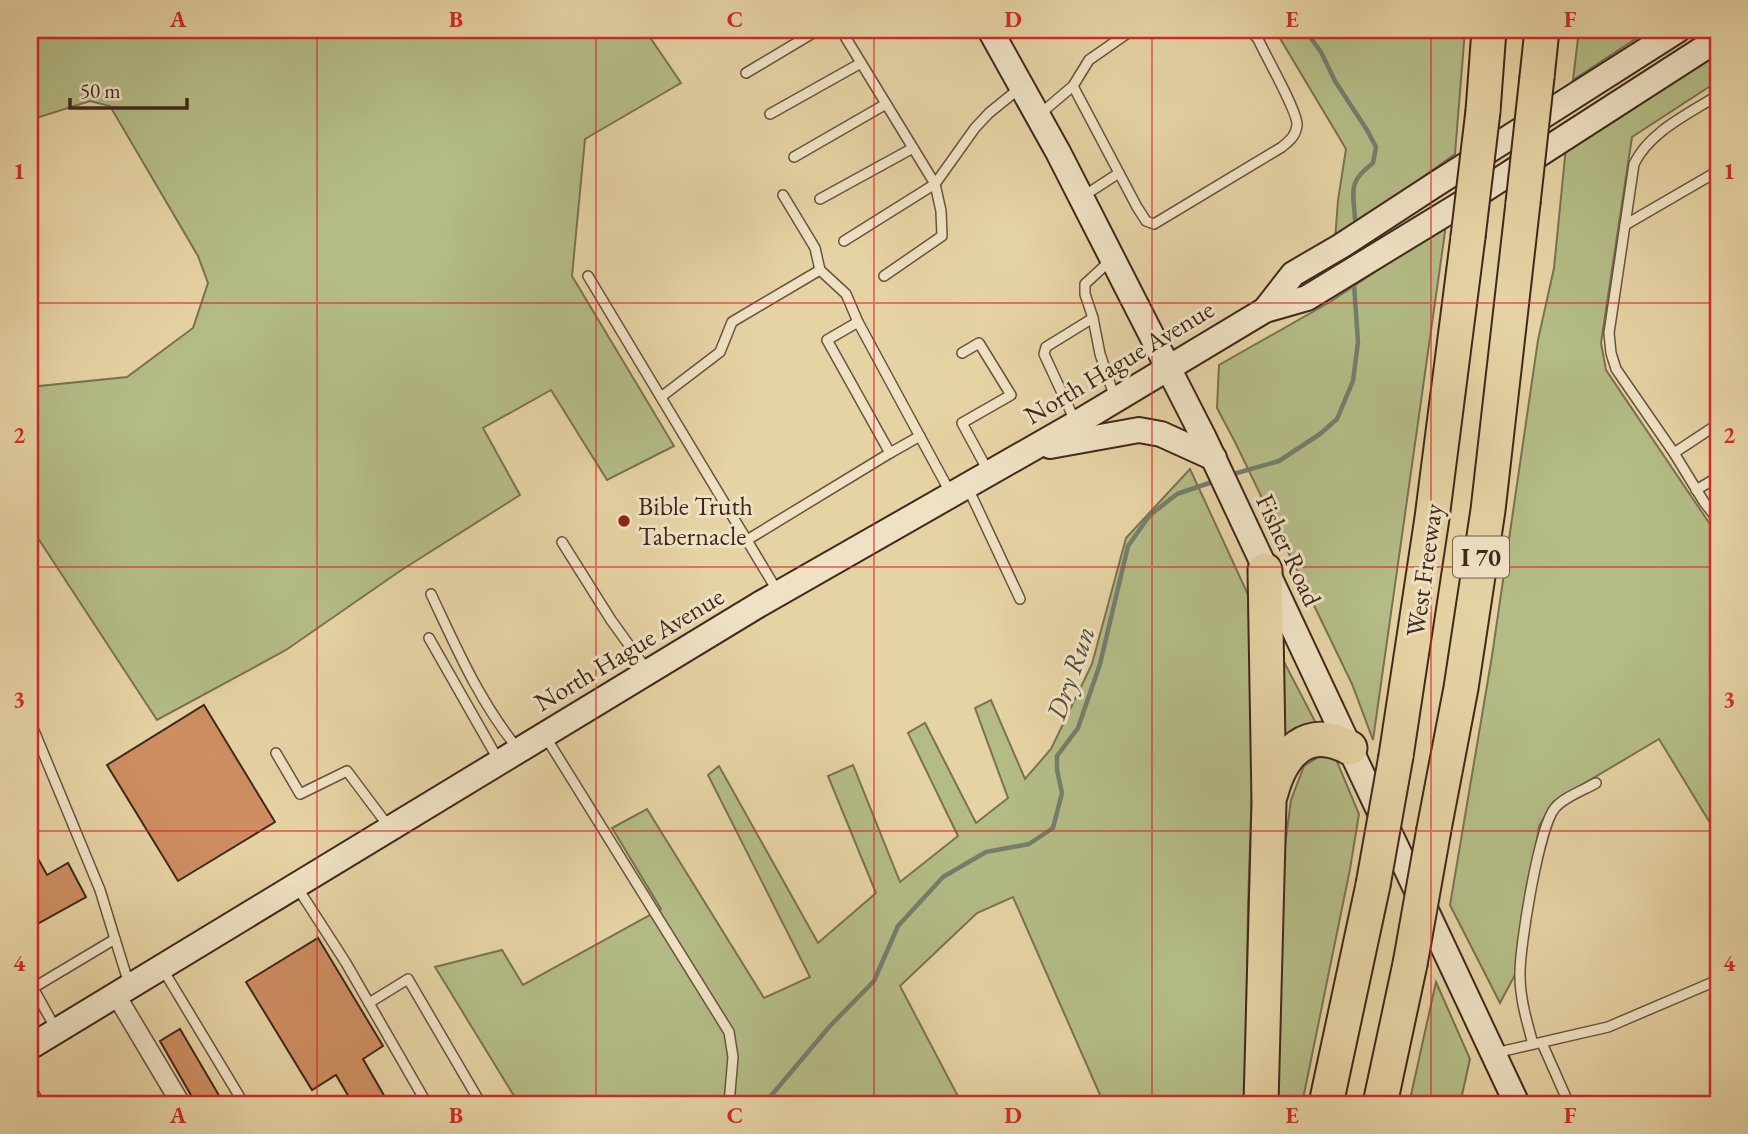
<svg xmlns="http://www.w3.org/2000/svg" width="1748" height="1134" viewBox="0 0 1748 1134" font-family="'EB Garamond',serif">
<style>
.green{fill:#b4bc86;stroke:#7a7252;stroke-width:2}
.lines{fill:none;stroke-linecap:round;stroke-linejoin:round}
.stream{stroke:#747e6d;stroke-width:4.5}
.building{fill:#ce8e62;stroke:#40281d;stroke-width:2}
.lane-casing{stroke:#6a533f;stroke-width:12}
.street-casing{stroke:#6a533f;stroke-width:21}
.secondary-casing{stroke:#40281d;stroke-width:28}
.highway-casing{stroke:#40281d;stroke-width:37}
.lane{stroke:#efe2c4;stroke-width:9}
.street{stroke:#efe2c4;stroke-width:18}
.secondary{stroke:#efe2c4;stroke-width:24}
.highway{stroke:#e6d3a4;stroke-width:33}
.highway-bridge-casing{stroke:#40281d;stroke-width:37;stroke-linecap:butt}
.highway-bridge{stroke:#e6d3a4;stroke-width:33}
.grid{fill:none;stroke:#d62828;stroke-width:2;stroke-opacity:0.55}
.poi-dot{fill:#8f2418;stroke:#efe2c4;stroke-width:2.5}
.labels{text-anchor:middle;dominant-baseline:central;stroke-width:6;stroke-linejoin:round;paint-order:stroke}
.shield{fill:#efe2c4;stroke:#74604f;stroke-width:2}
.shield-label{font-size:24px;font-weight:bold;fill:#40281d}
.street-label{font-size:26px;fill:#40281d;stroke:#efe2c4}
.poi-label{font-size:26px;fill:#40281d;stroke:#efe2c4;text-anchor:start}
.water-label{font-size:28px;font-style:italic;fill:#564c3e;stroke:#efe2c4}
.neatline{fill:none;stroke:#d62828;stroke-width:2.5}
.grid-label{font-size:23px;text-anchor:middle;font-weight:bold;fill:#d62828}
</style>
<rect width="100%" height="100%" fill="#e6d3a4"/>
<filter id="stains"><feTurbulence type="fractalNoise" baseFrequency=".00286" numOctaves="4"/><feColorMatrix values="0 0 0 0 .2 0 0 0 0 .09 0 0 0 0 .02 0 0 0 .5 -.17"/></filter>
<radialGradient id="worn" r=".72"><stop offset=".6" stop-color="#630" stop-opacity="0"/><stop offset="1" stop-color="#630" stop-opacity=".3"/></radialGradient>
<g class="green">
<polygon points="30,30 645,30 681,83 585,139 572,276 674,446 607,480 551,390 483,428 520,495 400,571 286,650 157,720 30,526 30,387 127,377 193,328 208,283 198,256 110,106 90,101 30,120"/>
<polygon points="1275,30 1465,30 1455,154 1335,240 1338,200 1346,149"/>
<polygon points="1579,30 1649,30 1573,80"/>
<polygon points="1718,53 1718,81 1632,137 1601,343 1606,370 1718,536 1718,836 1659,739 1553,802 1539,826 1517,971 1500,1003 1450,905 1492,656 1538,340 1554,268 1566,147"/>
<polygon points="1445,225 1445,232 1373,740 1352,684 1235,442 1217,408 1219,365 1330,302"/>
<polygon points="1190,469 1251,601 1256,664 1248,904 1245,1104 1104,1104 1013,897 977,913 900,986 962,1104 519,1104 435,967 502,950 523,985 661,909 612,828 647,809 764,998 810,977 708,775 719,766 818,943 876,893 828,776 853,765 900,882 958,836 908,733 925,723 976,823 1008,798 975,708 991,700 1025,779 1051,749 1092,664 1126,538"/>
<polygon points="1283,660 1319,729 1276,754 1276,663"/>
<polygon points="1320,756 1335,757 1359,814 1350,869 1302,1104 1272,1104 1284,853 1291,800 1304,766"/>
<polygon points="1436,982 1470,1059 1460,1104 1409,1104"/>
</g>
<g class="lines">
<g class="stream">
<path d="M 1305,30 L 1321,52 L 1335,81 L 1367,130 L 1376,147 L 1373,163 C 1348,182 1353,189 1355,219"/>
<polyline points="1230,475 1279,461 1320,434 1337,419 1353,381 1358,342 1354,284"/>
<polyline points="764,1104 830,1026 874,981 898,926 943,877 986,852 1029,844 1053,828 1062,793 1057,770 1057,756 1078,728 1100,664 1128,546 1150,515 1177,494 1215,481"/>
</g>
</g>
<g class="building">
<polygon points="204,705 275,822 178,881 107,765"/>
<polygon points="30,844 47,875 68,863 86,897 30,928"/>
<polygon points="318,938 383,1046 363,1059 389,1104 353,1104 336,1075 312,1090 246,982"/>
<polygon points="180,1029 224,1104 196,1104 160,1041"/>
</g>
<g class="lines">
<g class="lane-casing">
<g id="lane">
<polyline points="841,30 935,184 941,211 942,236 884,276"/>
<polyline points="746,73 818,30"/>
<path d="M 1073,86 L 1137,207 L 1146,221 L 1154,224 L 1282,147 C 1289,141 1296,136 1297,125 C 1298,112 1265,55 1258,39 L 1250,30"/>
<path d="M 1718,95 C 1689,114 1650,131 1634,164 L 1609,333 L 1611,353 L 1616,369 L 1674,453 L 1704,502 L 1718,520"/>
<polyline points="770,114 861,63"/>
<polyline points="1040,114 1073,86 1089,60 1132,30"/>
<polyline points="794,157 886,104"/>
<polyline points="783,195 815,248 820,270"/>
<polyline points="1082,197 1119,173"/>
<polyline points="820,199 913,148"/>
<polyline points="1625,225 1718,171"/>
<polyline points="844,241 935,184 975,128 989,113 1021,87"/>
<polyline points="1111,260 1085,284 1085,294 1093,318 1100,354 1115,398"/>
<polyline points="588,276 778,592"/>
<polyline points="962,353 979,343 1011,395 962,423 988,471"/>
<polyline points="661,397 720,352 732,322 820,270 846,294 858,322 950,492"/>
<polyline points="1076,423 1044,354 1046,347 1093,318"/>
<polyline points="890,453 920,436"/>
<polyline points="1674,453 1718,424"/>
<polyline points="967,486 1020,599"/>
<polyline points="1696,490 1718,477"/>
<polyline points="747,540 890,453 827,340 858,322"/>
<polyline points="562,542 611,620 647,670"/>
<path d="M 431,594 C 457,649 479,701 518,749"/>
<polyline points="429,638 499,761"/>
<polyline points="30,721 100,890 115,939 33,988 56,1029"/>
<polyline points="545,736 729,1032 733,1057 729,1104"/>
<polyline points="276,753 300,794 347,771 389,827"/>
<polyline points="297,887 346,963 427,1104"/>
<polyline points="115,939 129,984"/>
<polyline points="162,968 244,1104"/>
<polyline points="369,1003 408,979 481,1104"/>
<polyline points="1542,1043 1569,1104"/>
<path d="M 1533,1044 C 1527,1022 1520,999 1520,976 C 1519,949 1539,826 1555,808 C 1564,797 1584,790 1596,783"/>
<polyline points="1495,1053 1608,1027 1718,980"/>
<polyline points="30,1087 40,1104"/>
</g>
</g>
<g class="street-casing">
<polyline id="street" points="116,995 181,1104"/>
</g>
<g class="secondary-casing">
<g id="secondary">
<polyline points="990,30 1058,152 1204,438 1517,1104"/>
<polyline points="1265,310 1293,274 1341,246 1436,184 1678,30"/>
<polyline points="1050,446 1139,430 1161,434 1214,458"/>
<polyline points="30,1047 760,604 1077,423 1265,310 1307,298 1479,193 1718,39"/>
</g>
</g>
<g class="highway-casing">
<g id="highway">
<polyline points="1537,77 1542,30"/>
<polyline points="1483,111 1489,30"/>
<polyline points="1396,756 1432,518 1468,237"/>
<path d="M 1271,793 C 1282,753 1307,724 1350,748"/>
<polyline points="1434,829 1461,688 1488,510 1523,203"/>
<polyline points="1261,1104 1269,802 1265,570"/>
<polyline points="1326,1104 1373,885"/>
<polyline points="1380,1104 1410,964"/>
</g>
</g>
<use href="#lane" class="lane"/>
<use href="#street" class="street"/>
<use href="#secondary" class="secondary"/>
<use href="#highway" class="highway"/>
<g class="highway-bridge-casing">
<g id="highway-bridge">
<polyline points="1523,203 1537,77"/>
<polyline points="1468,237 1483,111"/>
<polyline points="1373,885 1396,756"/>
<polyline points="1410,964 1434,829"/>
</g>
</g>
<use href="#highway-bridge" class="highway-bridge"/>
</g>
<path class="grid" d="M 317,30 L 317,1104M 596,30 L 596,1104M 874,30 L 874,1104M 1152,30 L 1152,1104M 1431,30 L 1431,1104M 30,303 L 1718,303M 30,567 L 1718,567M 30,831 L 1718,831"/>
<circle class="poi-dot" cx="624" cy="521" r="7"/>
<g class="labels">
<rect class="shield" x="1453" y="536.5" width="56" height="41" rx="5"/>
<g class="shield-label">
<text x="1481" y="557">I 70</text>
</g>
<g class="street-label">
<text transform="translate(1119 362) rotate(-31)">North Hague Avenue</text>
<text transform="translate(1289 550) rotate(65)">Fisher Road</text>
<text transform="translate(1424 570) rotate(-82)">West Freeway</text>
<text transform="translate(629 649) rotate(-31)">North Hague Avenue</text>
</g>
<g class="poi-label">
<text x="638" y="506">Bible Truth<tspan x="638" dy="30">Tabernacle</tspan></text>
</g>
<g class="water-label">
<text transform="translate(1070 673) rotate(-71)">Dry Run</text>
</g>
</g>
<rect width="1748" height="1134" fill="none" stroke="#e6d3a4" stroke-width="77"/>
<path d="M70 98v10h117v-10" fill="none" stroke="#40281d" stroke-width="3.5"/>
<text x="80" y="98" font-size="21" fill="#40281d" stroke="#efe2c4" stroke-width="5" paint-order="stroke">50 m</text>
<rect x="38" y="38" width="1672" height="1058" class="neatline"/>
<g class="grid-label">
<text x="178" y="27">A</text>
<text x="456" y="27">B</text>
<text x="735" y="27">C</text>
<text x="1013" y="27">D</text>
<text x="1292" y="27">E</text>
<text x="1570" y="27">F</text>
<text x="19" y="179">1</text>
<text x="1729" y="179">1</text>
<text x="19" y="443">2</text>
<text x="1729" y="443">2</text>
<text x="19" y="707">3</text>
<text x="1729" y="707">3</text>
<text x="19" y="971">4</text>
<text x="1729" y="971">4</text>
<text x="178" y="1123">A</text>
<text x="456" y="1123">B</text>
<text x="735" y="1123">C</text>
<text x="1013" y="1123">D</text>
<text x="1292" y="1123">E</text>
<text x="1570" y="1123">F</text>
</g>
<rect width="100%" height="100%" filter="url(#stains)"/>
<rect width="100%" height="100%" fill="url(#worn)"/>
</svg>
